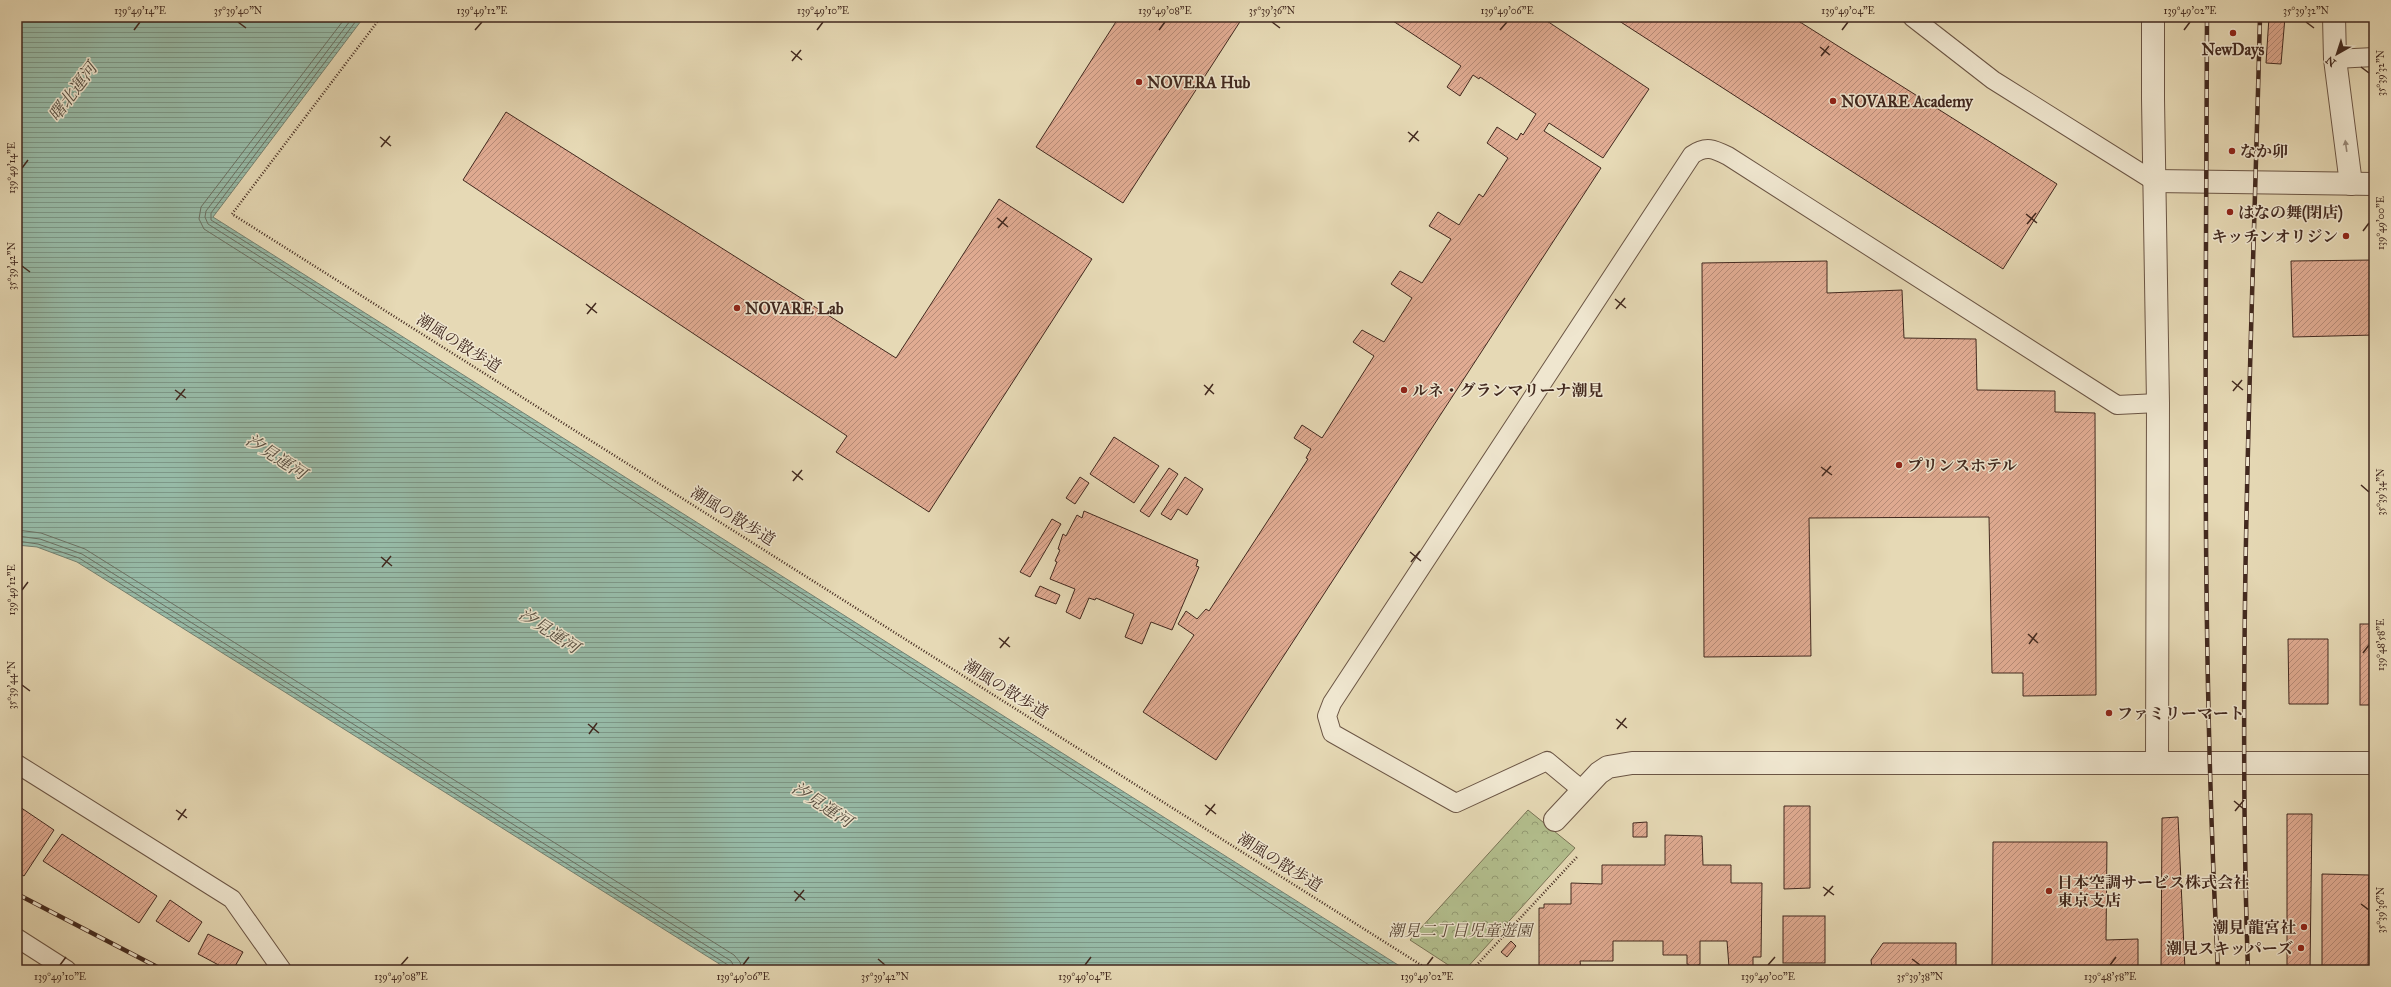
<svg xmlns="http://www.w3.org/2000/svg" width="2391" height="987" viewBox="0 0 2391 987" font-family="'IM FELL Great Primer','Noto Serif JP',serif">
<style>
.park{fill:url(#park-crowns);stroke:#7a7456}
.water{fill:url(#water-rules);stroke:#758171}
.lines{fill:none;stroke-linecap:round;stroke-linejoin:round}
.shore{stroke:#6c7264;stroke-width:1}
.building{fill:url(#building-hatch);stroke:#42291f}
.service-casing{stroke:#6b5544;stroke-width:20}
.tertiary-casing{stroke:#6b5544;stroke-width:24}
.path{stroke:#42291f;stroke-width:2.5;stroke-dasharray:1 2;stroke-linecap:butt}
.service{stroke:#efe6cf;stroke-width:18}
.tertiary{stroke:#efe6cf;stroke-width:22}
.rail-casing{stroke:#42291f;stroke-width:4.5}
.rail{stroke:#efe6cf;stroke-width:3;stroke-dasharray:9;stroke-linecap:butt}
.oneway{fill:#988877}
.ticks{fill:none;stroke:#42291f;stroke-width:1.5}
.poi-dot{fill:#8f2418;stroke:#efe6cf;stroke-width:1.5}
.labels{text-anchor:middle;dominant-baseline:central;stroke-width:3;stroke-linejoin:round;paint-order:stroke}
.poi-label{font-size:16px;font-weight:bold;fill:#42291f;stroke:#efe6cf;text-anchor:start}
.street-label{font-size:16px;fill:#42291f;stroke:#efe6cf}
.park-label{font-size:16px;font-style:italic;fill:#594735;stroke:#efe6cf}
.water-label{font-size:17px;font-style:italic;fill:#574e41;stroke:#efe6cf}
.neatline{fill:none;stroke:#42291f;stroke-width:1.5}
.ticks-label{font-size:10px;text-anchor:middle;fill:#42291f}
</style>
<defs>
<pattern id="park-crowns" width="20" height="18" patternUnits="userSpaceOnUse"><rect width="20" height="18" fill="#b3bf8e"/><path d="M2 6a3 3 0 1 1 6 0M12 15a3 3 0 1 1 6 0" fill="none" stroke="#939b73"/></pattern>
<pattern id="water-rules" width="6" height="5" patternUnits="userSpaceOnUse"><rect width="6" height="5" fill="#97bba8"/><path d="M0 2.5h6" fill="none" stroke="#7d9888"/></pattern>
<pattern id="building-hatch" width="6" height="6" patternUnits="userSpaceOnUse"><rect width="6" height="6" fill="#e0ab92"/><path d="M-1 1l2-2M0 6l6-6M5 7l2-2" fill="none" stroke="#b78b77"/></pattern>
</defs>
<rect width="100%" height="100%" fill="#e6d9b5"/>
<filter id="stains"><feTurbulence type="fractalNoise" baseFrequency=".005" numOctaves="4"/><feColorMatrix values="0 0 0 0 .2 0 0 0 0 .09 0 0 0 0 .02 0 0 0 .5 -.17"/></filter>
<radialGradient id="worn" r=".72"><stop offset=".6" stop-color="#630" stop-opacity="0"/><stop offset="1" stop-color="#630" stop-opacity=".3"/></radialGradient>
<polygon class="park" points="1528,810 1575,848 1465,970 1456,970 1410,940"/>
<polygon class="water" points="17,17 364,17 213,217 1406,970 729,970 77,562 37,547 17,545"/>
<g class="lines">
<g class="shore">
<polyline points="346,17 201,207 199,219 204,229 1377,970"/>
<polyline points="353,17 206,211 205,217 208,224 1389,970"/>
<polyline points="359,17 211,213 211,220 1398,970"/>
<polyline points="17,530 41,533 85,549 734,955 740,962 742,970"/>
<polyline points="17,536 40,539 82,554 731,961 736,970"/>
<polyline points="17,541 38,544 79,558 728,965 731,970"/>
</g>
</g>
<g class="building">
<polygon points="1119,17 1243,17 1123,203 1036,147"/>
<polygon points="1391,17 1541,17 1649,89 1603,158 1549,123 1544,131 1601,168 1216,760 1143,712 1194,635 1178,624 1186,611 1197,619 1206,609 1209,611 1308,459 1306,458 1311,449 1294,438 1302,425 1322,438 1374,356 1353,342 1362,330 1384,342 1412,298 1391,284 1400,271 1422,283 1451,239 1429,226 1438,212 1459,225 1479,194 1483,197 1508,158 1487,143 1497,127 1517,140 1521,133 1523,135 1536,114 1480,77 1479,79 1473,75 1460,96 1447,87 1461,66 1390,19"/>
<polygon points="1613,17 1792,17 2057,184 2003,269"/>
<polygon points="2269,17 2285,17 2281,64 2266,63"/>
<polygon points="506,112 896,358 999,199 1092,259 929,512 836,452 847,436 463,180"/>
<polygon points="2374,260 2374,335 2293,337 2291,261"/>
<polygon points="1827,261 1827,293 1902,290 1904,338 1976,339 1977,390 2055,391 2055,412 2095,413 2096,695 2023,696 2023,673 1992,673 1989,517 1809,518 1811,656 1704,657 1702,263"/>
<polygon points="1114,437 1159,466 1134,503 1090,474"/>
<polygon points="1169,468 1178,474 1149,517 1140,511"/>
<polygon points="1080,477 1089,483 1075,504 1066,498"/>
<polygon points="1185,477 1203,489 1187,515 1178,509 1171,520 1161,514"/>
<polygon points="1084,511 1198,560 1196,566 1199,567 1172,630 1151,622 1142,644 1125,637 1134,614 1096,598 1095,600 1089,598 1080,619 1066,612 1075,589 1050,579 1057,562 1055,561 1060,550 1058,549 1063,534 1066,536 1077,515 1082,518"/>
<polygon points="1052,519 1061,524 1030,577 1020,572"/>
<polygon points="1040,586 1060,595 1056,604 1035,596"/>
<rect x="2360" y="624" width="14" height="81"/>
<polygon points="2288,639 2328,639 2328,704 2289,704"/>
<polygon points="17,805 54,830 24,876 17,872"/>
<polygon points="1784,806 1810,806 1810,888 1784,889"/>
<polygon points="2287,814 2312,814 2310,970 2287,970"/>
<polygon points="2178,817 2185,970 2161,970 2162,818"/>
<polygon points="1647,822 1647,837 1633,837 1633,823"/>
<polygon points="62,834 157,896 139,923 43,861"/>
<polygon points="1665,835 1702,836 1703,865 1731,865 1731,883 1762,883 1761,957 1753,957 1753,967 1729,967 1727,941 1700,941 1700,964 1694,967 1687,964 1687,955 1663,955 1663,941 1613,941 1613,961 1580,961 1581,970 1539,970 1539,908 1544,908 1544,904 1571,904 1571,883 1602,884 1602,865 1665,865"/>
<polygon points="1993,842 2107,842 2106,940 2138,939 2138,970 1992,970"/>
<polygon points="2322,874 2369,875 2368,970 2322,970"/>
<polygon points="170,900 202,922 189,942 156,921"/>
<rect x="1783" y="916" width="42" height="47"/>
<polygon points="208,934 243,952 233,970 228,970 198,954"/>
<polygon points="1511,941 1516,946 1507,957 1501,952"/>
<polygon points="1883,943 1956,943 1956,970 1872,970 1871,960"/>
<rect x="1780" y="966" width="42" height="4"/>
</g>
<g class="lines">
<g class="service-casing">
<g id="service">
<polyline points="1912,17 1993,80 2154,181"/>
<polyline points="2335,59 2374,57"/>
<polyline points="17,764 232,899 282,970"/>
<path d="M 1582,790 L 1547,761 L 1456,803 L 1332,733 L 1327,716 L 1332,703 L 1692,155 C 1706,145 1714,149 1728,156 L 2117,405 L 2158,403"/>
<polyline points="17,938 67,970"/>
</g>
</g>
<g class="tertiary-casing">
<g id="tertiary">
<polyline points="2153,17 2153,99 2158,403 2157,762"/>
<polyline points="2334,17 2335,59 2351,184"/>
<polyline points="2154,181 2374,184"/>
<polyline points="1555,820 1599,773 1608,767 1632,763 2374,763"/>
</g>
</g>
<g class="path">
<polyline points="381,17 232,214 1429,970"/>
<polyline points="2212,18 2228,17"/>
<polyline points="2228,18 2249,18"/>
<polyline points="1472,970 1577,857"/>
</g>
<use href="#service" class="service"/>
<use href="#tertiary" class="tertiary"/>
<g class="rail-casing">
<g id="rail">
<path d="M 2207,17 C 2206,335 2201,653 2218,970"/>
<polyline points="17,894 163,970"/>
<path d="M 2248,970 C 2237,653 2252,334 2260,17"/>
</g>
</g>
<use href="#rail" class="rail"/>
</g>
<defs><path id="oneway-solid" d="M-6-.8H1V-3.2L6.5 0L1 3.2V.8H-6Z"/></defs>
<use class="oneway" href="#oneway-solid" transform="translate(2346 146) rotate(-98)"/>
<path class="ticks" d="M 238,22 L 246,28M 1272,22 L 1280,28M 2306,22 L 2314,28M 134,30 L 140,22M 475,30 L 482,22M 817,30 L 823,22M 1159,30 L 1165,22M 1500,30 L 1507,22M 1842,30 L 1848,22M 2184,30 L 2190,22M 1820,47 L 1830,55M 791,51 L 802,60M 1821,56 L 1829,46M 792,61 L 801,50M 2361,67 L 2369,73M 1408,132 L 1419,141M 380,137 L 391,146M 1409,142 L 1418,131M 381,147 L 390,136M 22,168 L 28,160M 2026,214 L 2037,223M 997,218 L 1008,227M 2027,224 L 2036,213M 998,228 L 1007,217M 2363,231 L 2369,223M 22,266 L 30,272M 1615,299 L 1626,308M 586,304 L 597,313M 1616,309 L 1625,298M 587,314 L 596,303M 2232,381 L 2243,390M 1204,385 L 1214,394M 175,390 L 186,398M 2233,391 L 2242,380M 1205,395 L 1213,384M 176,400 L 185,389M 1821,467 L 1832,475M 792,471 L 803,480M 1822,476 L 1831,466M 793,481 L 802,470M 2361,485 L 2369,492M 1410,552 L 1421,561M 381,557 L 392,566M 1411,562 L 1420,551M 382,567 L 391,556M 22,590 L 28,582M 2028,634 L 2038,643M 999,638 L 1010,647M 2029,644 L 2037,633M 1000,648 L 1009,637M 2363,653 L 2369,645M 22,685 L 30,691M 1616,719 L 1627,728M 588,724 L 599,733M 1617,729 L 1626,718M 589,734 L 597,723M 2234,801 L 2245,810M 1205,805 L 1216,814M 176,810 L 187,818M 2235,811 L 2244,800M 1206,815 L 1215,804M 178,820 L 186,809M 1823,887 L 1834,895M 794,891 L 805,900M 1824,896 L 1833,886M 795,901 L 804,890M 2361,904 L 2369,910M 878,959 L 885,965M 1912,959 L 1920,965M 60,965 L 66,957M 401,965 L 408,957M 743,965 L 749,957M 1085,965 L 1091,957M 1427,965 L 1433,957M 1768,965 L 1775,957M 2110,965 L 2116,957"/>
<g class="poi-dot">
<circle cx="2233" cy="33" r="4"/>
<circle cx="1139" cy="82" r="4"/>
<circle cx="1833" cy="101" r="4"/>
<circle cx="2232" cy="151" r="4"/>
<circle cx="2230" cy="212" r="4"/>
<circle cx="2346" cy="236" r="4"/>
<circle cx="737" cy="308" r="4"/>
<circle cx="1404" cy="390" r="4"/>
<circle cx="1899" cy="465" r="4"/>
<circle cx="2109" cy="713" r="4"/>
<circle cx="2049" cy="891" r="4"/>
<circle cx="2304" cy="927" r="4"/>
<circle cx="2301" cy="948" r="4"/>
</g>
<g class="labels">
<g class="poi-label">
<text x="2233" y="49" text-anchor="middle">NewDays</text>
<text x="1147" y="82">NOVERA Hub</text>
<text x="1841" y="101">NOVARE Academy</text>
<text x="2240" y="151">なか卯</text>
<text x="2238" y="212">はなの舞(閉店)</text>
<text x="2338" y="236" text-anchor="end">キッチンオリジン</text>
<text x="745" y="308">NOVARE Lab</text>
<text x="1412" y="390">ルネ・グランマリーナ潮見</text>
<text x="1907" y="465">プリンスホテル</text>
<text x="2117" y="713">ファミリーマート</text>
<text x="2057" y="882">日本空調サービス株式会社<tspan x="2057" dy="18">東京支店</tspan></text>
<text x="2296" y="927" text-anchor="end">潮見 龍宮社</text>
<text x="2293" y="948" text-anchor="end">潮見スキッパーズ</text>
</g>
<g class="street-label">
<text transform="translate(459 343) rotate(32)">潮風の散歩道</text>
<text transform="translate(733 516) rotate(32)">潮風の散歩道</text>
<text transform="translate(1006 689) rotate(32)">潮風の散歩道</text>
<text transform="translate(1280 862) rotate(32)">潮風の散歩道</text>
</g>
<g class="park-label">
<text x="1460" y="930">潮見二丁目児童遊園</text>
</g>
<g class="water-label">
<text transform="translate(73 92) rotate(-53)">曙北運河</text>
<text transform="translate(276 457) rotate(33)">汐見運河</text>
<text transform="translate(549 631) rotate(33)">汐見運河</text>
<text transform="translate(822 805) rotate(33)">汐見運河</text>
</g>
</g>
<rect width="2391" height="987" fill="none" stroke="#e6d9b5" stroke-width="44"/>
<g transform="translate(2337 54) rotate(219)" stroke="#efe6cf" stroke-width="3" paint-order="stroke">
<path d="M0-3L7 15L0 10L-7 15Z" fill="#42291f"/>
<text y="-6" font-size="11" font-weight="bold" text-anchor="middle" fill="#42291f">N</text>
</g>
<rect x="22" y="22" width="2347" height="943" class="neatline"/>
<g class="ticks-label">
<text x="140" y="14">139°49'14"E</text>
<text x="238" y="14">35°39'40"N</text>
<text x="482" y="14">139°49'12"E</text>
<text x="823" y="14">139°49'10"E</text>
<text x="1165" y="14">139°49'08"E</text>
<text x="1272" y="14">35°39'36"N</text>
<text x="1507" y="14">139°49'06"E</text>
<text x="1848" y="14">139°49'04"E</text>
<text x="2190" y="14">139°49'02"E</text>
<text x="2306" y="14">35°39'32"N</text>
<text transform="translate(2380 73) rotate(-90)" y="4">35°39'32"N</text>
<text transform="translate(11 168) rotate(-90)" y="4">139°49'14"E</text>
<text transform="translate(2380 223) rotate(-90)" y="4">139°49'00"E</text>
<text transform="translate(11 266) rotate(-90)" y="4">35°39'42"N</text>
<text transform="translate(2380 492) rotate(-90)" y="4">35°39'34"N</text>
<text transform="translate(11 590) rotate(-90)" y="4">139°49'12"E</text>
<text transform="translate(2380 645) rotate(-90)" y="4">139°48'58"E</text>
<text transform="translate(11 685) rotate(-90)" y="4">35°39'44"N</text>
<text transform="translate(2380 910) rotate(-90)" y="4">35°39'36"N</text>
<text x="60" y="980">139°49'10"E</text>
<text x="401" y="980">139°49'08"E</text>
<text x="743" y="980">139°49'06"E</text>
<text x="885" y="980">35°39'42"N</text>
<text x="1085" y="980">139°49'04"E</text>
<text x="1427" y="980">139°49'02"E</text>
<text x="1768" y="980">139°49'00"E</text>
<text x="1920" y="980">35°39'38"N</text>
<text x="2110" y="980">139°48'58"E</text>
</g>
<rect width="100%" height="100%" filter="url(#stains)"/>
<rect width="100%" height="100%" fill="url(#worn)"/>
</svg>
